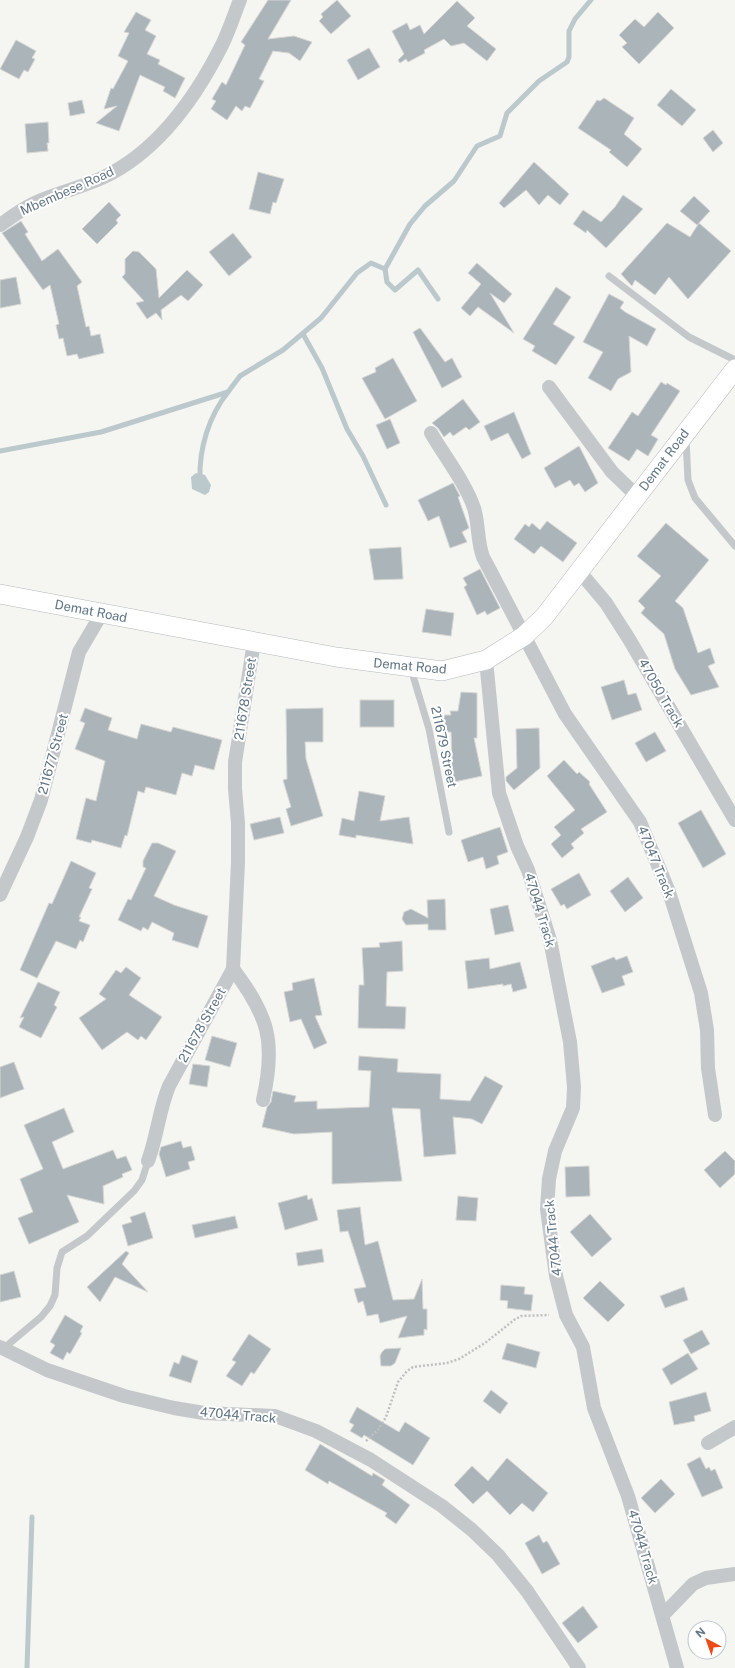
<svg xmlns="http://www.w3.org/2000/svg" width="735" height="1668" viewBox="0 0 735 1668" font-family="'Public Sans',sans-serif">
<style>
.water{fill:#bbc8cc}
.lines{fill:none;stroke-linecap:round;stroke-linejoin:round}
.stream{stroke:#bbc8cc;stroke-width:5}
.building{fill:#abb4b9;stroke:#d6d6d4}
.secondary-casing{stroke:#b4babe;stroke-width:20}
.path{stroke:#bec0c2;stroke-width:2.5;stroke-dasharray:2 2;stroke-linecap:butt}
.lane{stroke:#c4c8cb;stroke-width:7}
.street{stroke:#c4c8cb;stroke-width:14}
.secondary{stroke:#fff;stroke-width:19}
.labels{text-anchor:middle;dominant-baseline:central;stroke-width:4;stroke-linejoin:round;paint-order:stroke}
.street-label{font-size:13px;fill:#627584;stroke:#fff}
</style>
<rect width="100%" height="100%" fill="#f5f5f1"/>
<polygon class="water" points="196,473 205,475 211,485 209,492 205,495 192,489 191,477"/>
<g class="lines">
<g class="stream">
<polyline points="385,269 387,282 395,290 418,270 438,299"/>
<polyline points="303,334 322,368 347,429 363,456 386,505"/>
<polyline points="0,451 101,432 228,392 240,376 283,350 321,318 357,273 371,263 385,269 410,224 425,206 454,181 477,146 500,136 507,113 539,81 567,62 569,57 569,31 575,19 591,0"/>
<path d="M 200,479 C 199,448 209,416 228,392"/>
<polyline points="27,1668 32,1517"/>
</g>
</g>
<g class="building">
<polygon points="268,0 291,0 268,39 294,36 312,42 300,61 289,53 273,51 259,79 264,81 250,108 245,106 242,111 236,106 227,120 211,109 216,101 212,99 222,82 226,85 245,45 241,42"/>
<polygon points="337,0 351,16 331,34 319,21 323,17 321,14"/>
<polygon points="457,1 475,18 467,26 496,49 487,61 464,43 451,46 444,39 424,50 425,53 408,62 406,59 400,63 398,60 404,54 392,31 407,23 410,30 420,25 424,34"/>
<polygon points="136,12 151,20 145,30 156,36 147,54 160,60 158,64 185,78 175,98 163,91 165,87 140,75 119,131 96,123 117,106 104,109 111,88 113,89 128,61 118,56 129,33 124,32"/>
<polygon points="658,12 674,28 639,64 622,47 627,43 619,35 635,19 644,27"/>
<polygon points="16,40 36,51 32,58 35,59 28,72 24,70 19,79 0,69"/>
<polygon points="369,48 380,67 358,80 347,60"/>
<polygon points="671,89 696,110 682,126 657,105"/>
<polygon points="604,98 634,118 624,134 642,149 627,167 609,152 611,150 578,128 597,100 600,101"/>
<polygon points="82,100 85,113 70,116 68,103"/>
<polygon points="48,122 49,143 47,143 48,151 27,153 25,124"/>
<polygon points="713,130 723,143 713,152 703,138"/>
<polygon points="534,162 569,194 560,205 548,195 539,205 526,190 504,208 499,203"/>
<polygon points="258,172 284,179 276,203 273,202 270,214 249,209"/>
<polygon points="623,195 643,209 606,248 587,230 586,233 573,224 583,210 601,222 615,207"/>
<polygon points="694,196 710,211 697,225 680,211"/>
<polygon points="109,202 121,215 116,220 118,223 97,244 82,229"/>
<polygon points="21,221 28,232 25,234 42,261 58,249 82,282 77,286 86,327 89,326 91,336 100,334 104,353 79,359 77,354 67,356 63,338 59,339 56,325 59,324 50,285 43,290 2,233"/>
<polygon points="667,223 690,237 699,223 731,251 688,299 669,277 655,295 635,280 632,286 621,274"/>
<polygon points="233,233 252,257 229,276 209,252"/>
<polygon points="133,251 139,252 156,269 159,298 187,270 203,285 188,301 181,295 161,310 162,320 156,313 147,319 136,303 144,301 122,277 125,274 125,259"/>
<polygon points="477,263 512,294 504,303 490,293 514,333 478,307 470,316 461,308 481,284 468,273"/>
<polygon points="16,277 21,304 0,308 0,280"/>
<polygon points="556,287 571,297 553,324 575,337 556,365 532,351 535,346 523,339"/>
<polygon points="609,294 624,302 620,308 625,312 656,329 647,346 629,336 631,372 618,379 611,391 588,378 603,352 583,342"/>
<polygon points="420,328 445,362 452,358 462,377 442,388 413,332"/>
<polygon points="393,358 417,401 385,419 362,378 376,372 375,368"/>
<polygon points="661,382 666,385 667,383 680,391 651,435 658,439 648,456 637,449 629,461 608,448 632,412 638,416"/>
<polygon points="463,399 480,422 469,430 466,427 453,436 450,432 444,437 438,428 432,423"/>
<polygon points="514,412 531,454 522,459 508,433 491,441 484,426"/>
<polygon points="390,419 400,443 387,449 376,425"/>
<polygon points="579,446 598,483 585,492 579,483 574,486 570,480 555,488 544,468"/>
<polygon points="453,483 460,496 458,497 469,528 462,532 467,542 450,548 439,516 428,521 418,500"/>
<polygon points="547,521 577,543 563,562 541,546 534,554 514,539 525,524 529,527 532,523 540,530"/>
<polygon points="666,523 709,560 675,601 683,608 698,653 710,648 715,663 708,666 719,687 691,695 675,669 664,634 641,613 645,608 638,601 661,576 637,556"/>
<polygon points="401,547 403,579 374,580 369,549"/>
<polygon points="480,569 500,608 487,615 485,611 477,615 464,587 467,585 463,578"/>
<polygon points="426,609 454,613 451,636 422,632"/>
<polygon points="624,680 628,695 636,693 642,710 612,720 601,687"/>
<polygon points="461,692 477,693 477,738 474,738 482,776 454,782 450,762 452,761 451,732 442,732 441,715 451,715 450,711 458,711"/>
<rect x="360" y="700" width="34" height="27"/>
<polygon points="85,708 112,718 108,730 137,739 141,724 171,732 173,727 222,740 214,770 195,765 192,776 182,773 176,795 146,787 144,793 138,791 127,836 125,835 121,848 92,840 91,843 76,839 86,798 96,801 105,761 75,749 85,723 80,721"/>
<polygon points="323,708 323,742 305,742 306,759 323,816 291,826 286,809 291,807 283,780 287,779 286,709"/>
<polygon points="539,728 540,768 514,790 506,781 506,777 517,768 516,729"/>
<polygon points="655,732 666,751 646,762 635,743"/>
<polygon points="564,760 577,774 579,772 590,782 589,784 607,812 581,829 584,833 571,844 574,848 562,858 551,844 561,835 554,827 575,810 547,776"/>
<polygon points="359,791 385,796 380,821 409,817 413,844 356,835 356,838 339,835 342,818 354,821"/>
<polygon points="701,810 726,854 703,868 678,823"/>
<polygon points="280,817 284,833 254,840 250,824"/>
<polygon points="500,827 508,852 497,856 499,864 486,869 483,857 468,862 461,840"/>
<polygon points="152,843 158,843 176,851 154,896 174,905 208,916 198,948 172,940 174,933 152,922 148,930 143,927 141,931 118,920 128,899 131,900 146,868 143,867 143,861"/>
<polygon points="71,861 96,873 89,888 92,889 79,917 81,917 79,921 90,925 83,942 80,940 76,949 56,941 37,978 20,970 49,903 52,904"/>
<polygon points="579,873 591,895 567,909 564,904 561,906 551,889"/>
<polygon points="628,877 643,898 625,912 610,891"/>
<polygon points="445,899 446,930 428,930 428,924 406,925 402,919 404,912 411,909 428,918 427,900"/>
<polygon points="508,905 514,931 495,935 490,909"/>
<polygon points="402,941 403,971 387,972 386,1006 406,1007 405,1029 358,1028 359,985 364,985 362,948 380,947 379,943"/>
<polygon points="627,956 633,972 622,976 625,985 602,993 591,966 614,957 616,960"/>
<polygon points="489,958 490,969 520,962 527,988 513,992 511,984 503,986 503,984 468,989 465,961"/>
<polygon points="126,967 141,978 129,995 162,1017 146,1040 141,1036 138,1040 127,1032 102,1050 79,1018 106,999 99,994 116,970 121,973"/>
<polygon points="314,978 322,1015 315,1016 327,1043 314,1049 301,1019 290,1022 284,992 293,990 292,983"/>
<polygon points="38,982 60,992 54,1005 57,1007 41,1038 19,1027 24,1017 20,1018"/>
<polygon points="212,1036 237,1043 230,1067 205,1060"/>
<polygon points="359,1056 398,1059 397,1072 441,1074 440,1099 470,1101 485,1076 503,1086 482,1124 472,1119 453,1117 456,1154 424,1157 420,1109 392,1108 402,1181 332,1184 332,1132 294,1134 262,1127 267,1107 271,1102 273,1091 296,1096 294,1102 317,1101 317,1109 369,1107 371,1071 358,1070"/>
<polygon points="14,1062 24,1089 0,1098 0,1067"/>
<polygon points="193,1064 210,1066 207,1087 189,1084"/>
<polygon points="64,1108 74,1132 52,1142 63,1169 113,1150 117,1159 126,1156 132,1170 122,1174 123,1177 103,1186 104,1204 67,1195 79,1222 29,1244 18,1218 33,1212 20,1179 43,1169 24,1125"/>
<polygon points="181,1141 183,1148 191,1146 195,1160 188,1162 190,1169 166,1177 159,1154 161,1147"/>
<polygon points="725,1151 735,1161 735,1174 720,1188 704,1170"/>
<polygon points="589,1166 590,1196 566,1197 565,1167"/>
<polygon points="307,1195 308,1200 312,1198 318,1220 285,1230 278,1203"/>
<polygon points="458,1196 478,1198 476,1221 456,1220"/>
<polygon points="360,1207 365,1245 378,1241 393,1300 414,1299 422,1279 423,1309 427,1309 427,1330 424,1329 424,1335 398,1338 407,1316 380,1323 378,1314 367,1316 363,1301 358,1303 354,1289 366,1287 348,1231 340,1232 337,1210"/>
<polygon points="145,1212 153,1238 128,1246 122,1225 132,1222 130,1217"/>
<polygon points="590,1214 612,1239 592,1257 570,1232"/>
<polygon points="235,1216 238,1228 195,1238 192,1225"/>
<polygon points="322,1249 324,1262 298,1266 296,1253"/>
<polygon points="126,1251 129,1253 122,1264 148,1292 115,1277 100,1302 87,1287"/>
<polygon points="14,1271 21,1297 0,1302 0,1275"/>
<polygon points="600,1281 625,1305 608,1322 583,1298"/>
<polygon points="501,1285 525,1287 524,1294 533,1295 531,1311 507,1308 508,1301 500,1300"/>
<polygon points="684,1287 688,1300 665,1308 660,1296"/>
<polygon points="65,1315 83,1326 80,1332 82,1333 70,1354 67,1352 63,1360 50,1353 55,1345 50,1342"/>
<polygon points="702,1330 710,1344 691,1354 683,1340"/>
<polygon points="249,1334 271,1349 254,1374 251,1372 242,1386 226,1376 236,1362 232,1360"/>
<polygon points="507,1343 540,1352 536,1368 502,1359"/>
<polygon points="401,1348 395,1363 391,1366 381,1366 380,1356 382,1352 385,1349"/>
<polygon points="688,1353 698,1369 671,1385 662,1369"/>
<polygon points="182,1355 198,1361 191,1383 169,1376 174,1362 179,1364"/>
<polygon points="491,1390 508,1403 500,1414 483,1401"/>
<polygon points="706,1392 711,1411 694,1416 695,1421 674,1425 669,1402"/>
<polygon points="357,1407 399,1432 405,1422 430,1438 413,1465 364,1435 362,1438 350,1431 354,1425 349,1422"/>
<polygon points="320,1444 372,1476 373,1473 385,1480 382,1485 410,1505 396,1524 385,1516 387,1513 329,1481 328,1484 305,1470"/>
<polygon points="700,1457 706,1469 709,1467 711,1471 715,1469 723,1488 702,1497 687,1464"/>
<polygon points="507,1458 548,1493 533,1512 522,1503 510,1515 487,1491 473,1504 454,1485 472,1466 488,1481"/>
<polygon points="661,1479 675,1494 655,1513 641,1498"/>
<polygon points="539,1535 543,1543 547,1541 560,1564 542,1574 525,1543"/>
<polygon points="583,1606 598,1627 578,1643 562,1623"/>
</g>
<g class="lines">
<g class="secondary-casing">
<polyline id="secondary" points="0,594 336,657 442,671 486,660 524,636 544,617 735,369"/>
</g>
<polyline class="path" points="366,1441 378,1430 386,1417 398,1382 407,1371 413,1367 447,1363 459,1359 485,1343 514,1320 521,1316 549,1315"/>
<g class="lane">
<polyline points="609,276 689,337 735,360"/>
<polyline points="686,439 688,480 695,498 735,546"/>
<polyline points="411,669 429,729 449,832"/>
<polyline points="4,1348 41,1317 50,1306 55,1295 57,1268 62,1252 87,1236 134,1191 142,1180 148,1161"/>
</g>
<g class="street">
<path d="M 0,225 C 14,215 28,205 44,199 C 64,191 85,186 104,177 C 158,151 196,97 222,45 C 229,31 234,15 240,0"/>
<polyline points="549,387 612,472 637,496"/>
<path d="M 431,433 C 445,457 465,482 474,508 C 479,524 477,541 483,557 L 565,714 L 640,822 L 669,892 L 701,993 L 707,1030 L 708,1068 L 715,1115"/>
<polyline points="580,572 606,603 629,639 735,820"/>
<polyline points="486,660 499,793 517,846 528,870 550,940 570,1042 574,1087 573,1108 555,1151 549,1179 547,1209 556,1276 566,1315 583,1347 594,1408 628,1496 677,1668"/>
<polyline points="0,895 27,837 41,800 79,652 102,613"/>
<path d="M 233,969 C 269,1017 276,1042 263,1100"/>
<path d="M 148,1161 C 157,1137 159,1110 169,1086 L 233,969 L 238,862 L 238,823 L 235,789 L 235,762 L 254,642"/>
<polyline points="0,1347 47,1370 124,1396 174,1408 204,1413 275,1416 316,1431 371,1460 442,1506 472,1530 498,1555 527,1591 579,1668"/>
<polyline points="708,1443 735,1427"/>
<polyline points="663,1615 693,1584 706,1578 735,1574"/>
</g>
<use href="#secondary" class="secondary"/>
</g>
<g class="labels">
<g class="street-label">
<text transform="translate(67 191) rotate(-24)">Mbembese Road</text>
<text transform="translate(664 460) rotate(-53)">Demat Road</text>
<text transform="translate(91 611) rotate(11)">Demat Road</text>
<text transform="translate(410 666) rotate(5)">Demat Road</text>
<text transform="translate(661 693) rotate(60)">47050 Track</text>
<text transform="translate(245 699) rotate(-81)">211678 Street</text>
<text transform="translate(444 747) rotate(78)">211679 Street</text>
<text transform="translate(53 754) rotate(-75)">211677 Street</text>
<text transform="translate(656 862) rotate(68)">47047 Track</text>
<text transform="translate(540 910) rotate(73)">47044 Track</text>
<text transform="translate(202 1025) rotate(-61)">211678 Street</text>
<text transform="translate(553 1238) rotate(-96)">47044 Track</text>
<text transform="translate(238 1415) rotate(5)">47044 Track</text>
<text transform="translate(643 1547) rotate(74)">47044 Track</text>
</g>
</g>
<g transform="translate(707 1640) rotate(319)"><circle r="19" fill="#ffffff" stroke="#c0c8ce"/>
<path d="M0-3L7 15L0 10L-7 15Z" fill="#ed4919"/>
<text y="-6" font-size="11" font-weight="bold" text-anchor="middle" fill="#627584">N</text>
</g>
</svg>
